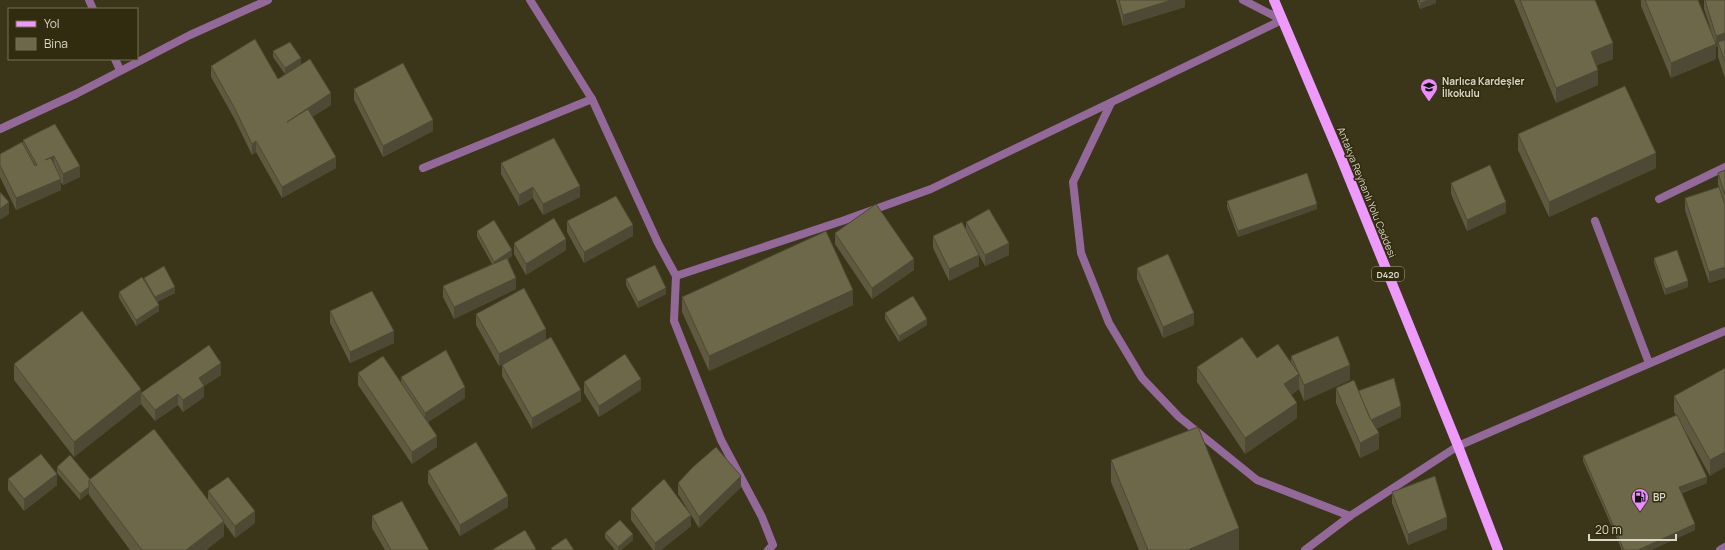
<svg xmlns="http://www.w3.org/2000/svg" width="1725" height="550" viewBox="0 0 1725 550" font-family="Manrope,sans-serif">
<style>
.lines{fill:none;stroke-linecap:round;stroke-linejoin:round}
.lane{stroke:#926999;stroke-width:8}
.street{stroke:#926999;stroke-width:8}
.primary{stroke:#ee9afd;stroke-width:10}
.wall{fill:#5f5940}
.shaded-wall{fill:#4d4934}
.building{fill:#6e684a;stroke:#4d4934}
.labels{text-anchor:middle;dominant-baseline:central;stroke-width:3;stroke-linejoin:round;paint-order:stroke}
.shield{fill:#312b0f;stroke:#a7a38f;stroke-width:1}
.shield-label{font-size:9px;font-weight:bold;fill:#dad7c6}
.poi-label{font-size:10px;font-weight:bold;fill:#dad7c6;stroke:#312b0f;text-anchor:start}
.street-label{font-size:10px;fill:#dad7c6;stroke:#312b0f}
</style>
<rect width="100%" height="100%" fill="#3b3519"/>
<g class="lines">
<g class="lane">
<polyline points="1243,0 1282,20"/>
<polyline points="1720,550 1725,547"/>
</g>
<g class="street">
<polyline points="89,0 93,9"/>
<polyline points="530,0 592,99 658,243 676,276 674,321 721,440 762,517 773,545 768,550"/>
<polyline points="115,59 120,70"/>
<polyline points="1111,103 1073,182 1081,253 1109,323 1142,378 1179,417 1257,480 1350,516"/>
<polyline points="0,129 76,94 190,35 268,0"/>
<polyline points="423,168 592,99"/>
<polyline points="1659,199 1725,167"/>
<polyline points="1595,221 1649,363"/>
<polyline points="676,276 842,221 931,189 1282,20"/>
<polyline points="1305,550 1350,516 1458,446 1725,331"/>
</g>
<polyline class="primary" points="1274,0 1341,158 1458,446 1498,550"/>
</g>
<g class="wall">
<polygon points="1116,0 1185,0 1185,7 1123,26"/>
<polygon points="1417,0 1436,0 1436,3 1420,9"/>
<polygon points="1514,0 1595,0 1613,59 1597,65 1598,85 1556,103"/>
<polygon points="1641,0 1698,0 1712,32 1704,9 1704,0 1725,0 1725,78 1718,57 1718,47 1716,47 1716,59 1671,78 1641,6"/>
<polygon points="273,51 301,64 285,74 273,57"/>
<polygon points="211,66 278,79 331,105 312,117 336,168 282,198 256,152 252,155 234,118 211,77"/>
<polygon points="354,89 433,131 383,157 354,100"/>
<polygon points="55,124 80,177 63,185 61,182 61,190 16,210 0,177 0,154 23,145 23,140"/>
<polygon points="1518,134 1656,168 1549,217 1518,150"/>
<polygon points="501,163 580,197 543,215 533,198 519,206 501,174"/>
<polygon points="1725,170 1725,278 1709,283 1685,210 1685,198 1719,188 1718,184 1718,173"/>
<polygon points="1451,183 1506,213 1467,231 1451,194"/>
<polygon points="1227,201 1317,209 1238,237 1227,207"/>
<polygon points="567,221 633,236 584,263 567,232"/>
<polygon points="966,222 1009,255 985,266 979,255 979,266 949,281 933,248 933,236 966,230"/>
<polygon points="477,231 512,256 508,259 516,289 454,319 443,297 443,286 492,264 477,237"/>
<polygon points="835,233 914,270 872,299 835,244"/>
<polygon points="514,243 566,250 526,275 514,254"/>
<polygon points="1654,258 1688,287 1665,295 1654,263"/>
<polygon points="1137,268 1194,325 1163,338 1137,279"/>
<polygon points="144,278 175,293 157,302 159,311 136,326 119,298 119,292 144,281"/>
<polygon points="626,279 666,294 638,308 626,285"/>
<polygon points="682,297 853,305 709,371 682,312"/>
<polygon points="330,311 394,343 350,363 330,323"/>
<polygon points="885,313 927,325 899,342 885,319"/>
<polygon points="476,314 546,339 581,401 532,429 502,376 502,365 532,347 499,366 476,325"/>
<polygon points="1291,356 1350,380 1304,401 1299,389 1291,395 1297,418 1245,454 1197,382 1197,367 1257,358 1291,363"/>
<polygon points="14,364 141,393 221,375 204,386 204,397 183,412 178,405 155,421 141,404 74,457 14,380"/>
<polygon points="1725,368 1710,476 1678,418 1707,483 1682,493 1695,530 1651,550 1622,550 1583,461 1583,456 1676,415 1674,412 1674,396"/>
<polygon points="358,373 401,382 401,377 465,398 428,422 437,447 412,464 358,385"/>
<polygon points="584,382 641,390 599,417 584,393"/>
<polygon points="1336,388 1358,391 1401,417 1376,429 1379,449 1360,458 1336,403"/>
<polygon points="1111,460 1239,550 1139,550 1111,482"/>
<polygon points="57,467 90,479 208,500 208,491 255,523 235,538 224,523 224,536 206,550 130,550 89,495 89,493 80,500 57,473"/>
<polygon points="428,471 508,507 460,536 428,483"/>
<polygon points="8,479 57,485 24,511 8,490"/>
<polygon points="678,483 741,487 699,528 678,494"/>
<polygon points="1392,492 1447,529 1408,545 1392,503"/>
<polygon points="631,509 691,526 661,550 653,550 631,520"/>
<polygon points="372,516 429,550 385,550 372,528"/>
<polygon points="605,533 633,540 621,550 615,550 605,538"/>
</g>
<g class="shaded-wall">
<polygon points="1172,0 1185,0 1185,7 1123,26 1123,15"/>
<polygon points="1429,0 1436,0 1436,3 1420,9 1420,3"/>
<polygon points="1725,33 1725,44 1718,42 1718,47 1716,47 1716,36"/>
<polygon points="1613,43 1613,59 1591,68 1591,52"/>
<polygon points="1716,44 1716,59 1671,78 1671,63"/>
<polygon points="301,58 301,64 285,74 285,68"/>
<polygon points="1598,70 1598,85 1556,103 1556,88"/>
<polygon points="331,93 331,105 287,133 287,122"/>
<polygon points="433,120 433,131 383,157 383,146"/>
<polygon points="256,141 256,152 252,155 252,144"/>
<polygon points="1656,153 1656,168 1549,217 1549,202"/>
<polygon points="54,156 54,167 45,160"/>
<polygon points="336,157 336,168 282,198 282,187"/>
<polygon points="80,166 80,177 63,185 63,174"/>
<polygon points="61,179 61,190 16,210 16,198"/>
<polygon points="580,186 580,197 543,215 543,204"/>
<polygon points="533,187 533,198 519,206 519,195"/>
<polygon points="9,202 9,214 0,220 0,209"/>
<polygon points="1506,202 1506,213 1467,231 1467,220"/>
<polygon points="1317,204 1317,209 1238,237 1238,231"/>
<polygon points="633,225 633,236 584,263 584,252"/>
<polygon points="566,239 566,250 526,275 526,264"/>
<polygon points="1009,243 1009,255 985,266 985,255"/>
<polygon points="512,250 512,256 494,268 494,262"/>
<polygon points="979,255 979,266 949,281 949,269"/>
<polygon points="914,259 914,270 872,299 872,288"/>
<polygon points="1725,267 1725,278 1709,283 1709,272"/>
<polygon points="516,278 516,289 454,319 454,307"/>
<polygon points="1688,281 1688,287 1665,295 1665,289"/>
<polygon points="175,287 175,293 155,303 155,297"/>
<polygon points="666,288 666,294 638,308 638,302"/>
<polygon points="853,290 853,305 709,371 709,356"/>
<polygon points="159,305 159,311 136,326 136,320"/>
<polygon points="1194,313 1194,325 1163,338 1163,327"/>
<polygon points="927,319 927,325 899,342 899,336"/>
<polygon points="546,329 546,340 499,366 499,354"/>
<polygon points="394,331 394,343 350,363 350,352"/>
<polygon points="221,363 221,375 204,386 204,397 183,412 183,400 199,378"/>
<polygon points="1350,365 1350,380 1304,401 1304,385"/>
<polygon points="1299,374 1299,389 1284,400 1284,384"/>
<polygon points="641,379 641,390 599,417 599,406"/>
<polygon points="465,387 465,398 425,424 425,413"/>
<polygon points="141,389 141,404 74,457 74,442"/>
<polygon points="581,390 581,401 532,429 532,418"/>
<polygon points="178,394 178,405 155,421 155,410"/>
<polygon points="1297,403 1297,418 1245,454 1245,438"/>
<polygon points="1401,406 1401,417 1369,432 1369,420"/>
<polygon points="1379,433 1379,449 1360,458 1360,443"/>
<polygon points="437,436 437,447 412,464 412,452"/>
<polygon points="1725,452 1725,467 1710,476 1710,460"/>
<polygon points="57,474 57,485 24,511 24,499"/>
<polygon points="741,476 741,487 699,528 699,517"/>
<polygon points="1707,477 1707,483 1679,493 1679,487"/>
<polygon points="89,487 89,493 80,500 80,494"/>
<polygon points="508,496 508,507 460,536 460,525"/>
<polygon points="255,511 255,523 235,538 235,526"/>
<polygon points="691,515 691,526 661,550 655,550 655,543"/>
<polygon points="1447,517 1447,529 1408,545 1408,534"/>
<polygon points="224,521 224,536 206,550 186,550"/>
<polygon points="1695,524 1695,530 1651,550 1638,550"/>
<polygon points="1239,528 1239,550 1188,550"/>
<polygon points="633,534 633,540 621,550 618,550 618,547"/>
</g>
<g class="building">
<polygon points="1119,0 1172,0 1123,15"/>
<polygon points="1419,0 1429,0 1420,3"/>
<polygon points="1520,0 1595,0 1613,43 1591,52 1598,70 1556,88"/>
<polygon points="1645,0 1698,0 1716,44 1671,63"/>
<polygon points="1705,0 1725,0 1725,33 1716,36"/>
<polygon points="255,39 278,79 310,59 331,93 287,122 308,109 336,157 282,187 256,141 252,144 234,107 211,66"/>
<polygon points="1725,40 1725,62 1718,42"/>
<polygon points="290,42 301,58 285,68 273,51"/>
<polygon points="403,63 433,120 383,146 354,89"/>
<polygon points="1625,86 1656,153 1549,202 1518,134"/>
<polygon points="55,124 80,166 63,174 54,156 45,160 51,158 61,179 16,198 0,165 0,154 22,142 35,166 37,165 23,140"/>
<polygon points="554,138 580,186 543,204 533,187 519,195 501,163"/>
<polygon points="1490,165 1506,202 1467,220 1451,183"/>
<polygon points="1725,170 1725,195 1718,173"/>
<polygon points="1307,173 1317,204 1238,231 1227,201"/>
<polygon points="1719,187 1725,205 1725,267 1709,272 1685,198"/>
<polygon points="0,192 9,202 0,209"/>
<polygon points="616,196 633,225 584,252 567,221"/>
<polygon points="876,204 914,259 872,288 835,233"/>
<polygon points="989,209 1009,243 985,255 966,222"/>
<polygon points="554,218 566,239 526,264 514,243"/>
<polygon points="494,220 512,250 494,262 477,231"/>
<polygon points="962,222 979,255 949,269 933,236"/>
<polygon points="826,231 853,290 709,356 682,297"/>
<polygon points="1677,250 1688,281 1665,289 1654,258"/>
<polygon points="1168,254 1194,313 1163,327 1137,268"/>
<polygon points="507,258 516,278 454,307 443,286"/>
<polygon points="655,265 666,288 638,302 626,279"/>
<polygon points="164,266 175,287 155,297 144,278"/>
<polygon points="142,277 159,305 136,320 119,292"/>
<polygon points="524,288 546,329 499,354 476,314"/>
<polygon points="372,291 394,331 350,352 330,311"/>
<polygon points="913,296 927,319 899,336 885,313"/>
<polygon points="82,311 141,389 74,442 14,364"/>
<polygon points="1338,336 1350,365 1304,385 1291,356"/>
<polygon points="551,337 581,390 532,418 502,365"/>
<polygon points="1242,337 1257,358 1278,344 1299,374 1284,384 1297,403 1245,438 1197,367"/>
<polygon points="209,345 221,363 199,378 204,386 183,400 178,394 155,410 141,393"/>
<polygon points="446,350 465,387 425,413 401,377"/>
<polygon points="625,354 641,379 599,406 584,382"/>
<polygon points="383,356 437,436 412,452 358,373"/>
<polygon points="1725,368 1725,452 1710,460 1674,396"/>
<polygon points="1394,378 1401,406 1371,420 1358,391"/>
<polygon points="1354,380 1369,416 1379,433 1360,443 1336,388"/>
<polygon points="1677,415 1707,477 1679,487 1695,524 1638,550 1624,550 1583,456"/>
<polygon points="1198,427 1239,528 1188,550 1148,550 1111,460"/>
<polygon points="154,429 224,521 186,550 142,550 89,480"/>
<polygon points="476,442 508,496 460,525 428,471"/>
<polygon points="716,447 741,476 699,517 678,483 693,467"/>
<polygon points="41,454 57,474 24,499 8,479"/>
<polygon points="70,455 90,479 89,480 89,487 80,494 57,467"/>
<polygon points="1435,476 1447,517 1408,534 1392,492"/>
<polygon points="228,477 255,511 235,526 208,491"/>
<polygon points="664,479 691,515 655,543 631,509"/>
<polygon points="402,501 429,550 391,550 372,516"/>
<polygon points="620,520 633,534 618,547 605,533"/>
<polygon points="525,530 536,549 534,550 492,550"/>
<polygon points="566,538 574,550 552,550 551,548"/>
</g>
<defs>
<g id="school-pin" transform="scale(0.9)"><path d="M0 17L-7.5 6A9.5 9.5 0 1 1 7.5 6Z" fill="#eb8dfc" stroke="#312b0f"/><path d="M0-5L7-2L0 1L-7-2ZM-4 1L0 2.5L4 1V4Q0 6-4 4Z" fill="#111"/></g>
<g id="fuel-pin" transform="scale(0.9)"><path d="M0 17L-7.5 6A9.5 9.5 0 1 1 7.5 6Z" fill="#eb8dfc" stroke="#312b0f"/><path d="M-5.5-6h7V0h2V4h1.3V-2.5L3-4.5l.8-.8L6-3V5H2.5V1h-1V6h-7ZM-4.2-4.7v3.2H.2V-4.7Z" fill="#111"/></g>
</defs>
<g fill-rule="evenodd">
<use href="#school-pin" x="1429" y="87"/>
<use href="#fuel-pin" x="1640" y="497"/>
</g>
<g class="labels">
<rect class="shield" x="1372" y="267" width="32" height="14" rx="3"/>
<g class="shield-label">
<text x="1388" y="274">D420</text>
</g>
<g class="poi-label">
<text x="1442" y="81">Narlıca Kardeşler<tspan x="1442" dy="12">İlkokulu</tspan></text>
<text x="1653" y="497">BP</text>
</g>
<g class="street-label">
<text transform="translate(1367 192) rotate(68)">Antakya Reyhanlı Yolu Caddesi</text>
</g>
</g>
<rect x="8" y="8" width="130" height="52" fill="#312b0f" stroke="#757058"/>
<rect x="16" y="21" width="20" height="6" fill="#ee9afd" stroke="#757058"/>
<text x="44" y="28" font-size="12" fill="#dad7c6">Yol</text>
<rect x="16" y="38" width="20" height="12" fill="#6e684a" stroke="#757058"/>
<text x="44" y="48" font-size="12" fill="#dad7c6">Bina</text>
<path d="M1589 534v6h87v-6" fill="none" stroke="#dad7c6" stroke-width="2"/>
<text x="1595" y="534" font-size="12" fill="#dad7c6" stroke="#312b0f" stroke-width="3" paint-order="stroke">20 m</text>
</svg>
